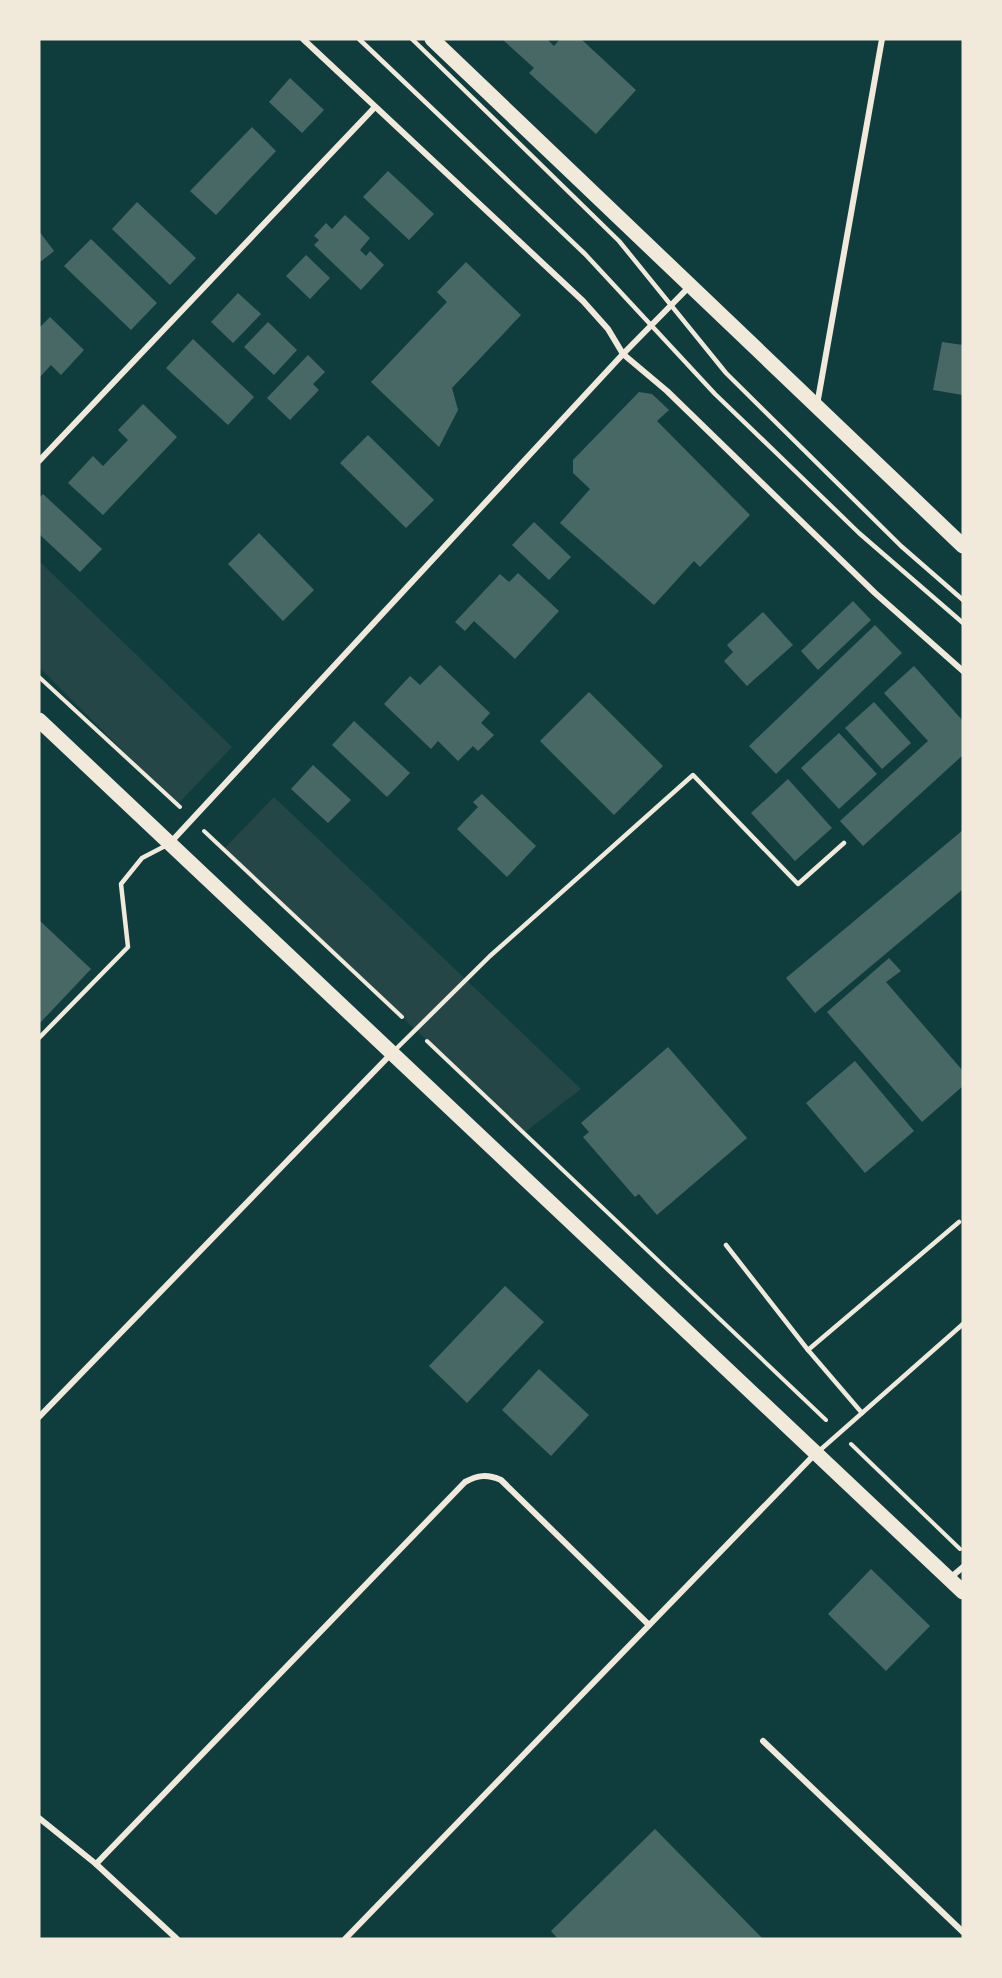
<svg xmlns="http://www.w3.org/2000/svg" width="1002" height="1978" viewBox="0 0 1002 1978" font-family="Cabin,sans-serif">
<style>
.green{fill:#244646}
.building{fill:#486865}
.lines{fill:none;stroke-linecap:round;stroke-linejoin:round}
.path{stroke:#f1e9da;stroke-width:4}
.service{stroke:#f1e9da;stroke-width:4.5}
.minor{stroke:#f1e9da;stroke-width:6}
.primary{stroke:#f1e9da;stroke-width:15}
</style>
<rect width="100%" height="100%" fill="#0f3d3e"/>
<g class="green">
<polygon points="39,561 232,747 177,805 39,667"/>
<polygon points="274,797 581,1089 525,1132 223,850"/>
</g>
<g class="building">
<polygon points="502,39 547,39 554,46 560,39 581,39 636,90 596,134 529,73 534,68"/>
<polygon points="290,78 324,110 302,133 269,102"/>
<polygon points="252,127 276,151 216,215 190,191"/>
<polygon points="388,171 434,214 409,240 363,197"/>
<polygon points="137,202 196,258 170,285 112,229"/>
<polygon points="345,215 370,238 360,250 366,256 370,251 384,265 361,290 314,245 319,240 314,236 326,223 332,229"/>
<polygon points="39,231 54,251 39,263"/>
<polygon points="91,239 157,303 131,330 64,266"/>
<polygon points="306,255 330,278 310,299 286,276"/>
<polygon points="466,262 521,315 452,388 458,410 439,447 371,382 447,302 437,292"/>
<polygon points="238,293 261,314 233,343 211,322"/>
<polygon points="50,317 84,350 61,375 51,365 39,378 39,328"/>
<polygon points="268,322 297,350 274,375 244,347"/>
<polygon points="193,339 254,397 228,425 166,368"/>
<polygon points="942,342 963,345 963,395 933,390"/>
<polygon points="308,355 325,372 313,384 319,390 290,420 267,398"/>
<polygon points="639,392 652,394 669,410 657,421 750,515 700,567 694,561 654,605 560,523 590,489 573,473 573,460"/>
<polygon points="143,404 177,437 103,515 68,483 93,456 103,466 128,440 118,430"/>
<polygon points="368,435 434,500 406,528 340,463"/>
<polygon points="43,494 102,549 80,572 39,534 39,498"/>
<polygon points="534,522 571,557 549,580 512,545"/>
<polygon points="259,533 314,590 283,621 228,564"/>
<polygon points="518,573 559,611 515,659 474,621 465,631 455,622 500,574 509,582"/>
<polygon points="853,601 871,620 818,670 801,651"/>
<polygon points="763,612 793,645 747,686 724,661 733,652 727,645"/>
<polygon points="875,625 902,653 776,774 749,746"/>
<polygon points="440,665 490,713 481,723 494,735 478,751 473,746 458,761 438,741 431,749 384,704 410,676 420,685"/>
<polygon points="914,666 963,721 963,755 863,846 840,821 928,741 884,693"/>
<polygon points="589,692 663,766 614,815 540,741"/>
<polygon points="874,702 911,743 882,769 845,728"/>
<polygon points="354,721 410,773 387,797 332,745"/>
<polygon points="839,733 877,774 839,809 801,768"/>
<polygon points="313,765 351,800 328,823 291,789"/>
<polygon points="788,779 832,828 795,861 751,813"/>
<polygon points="482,794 536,846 507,877 457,829 478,807 473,802"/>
<polygon points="963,830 963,889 815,1013 786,978"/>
<polygon points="39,920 91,969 39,1024"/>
<polygon points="889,958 901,971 886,982 963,1071 963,1086 922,1122 827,1012"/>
<polygon points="668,1047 747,1138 657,1215 639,1194 635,1197 583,1137 589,1132 581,1123"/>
<polygon points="855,1061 914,1131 865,1173 806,1103"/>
<polygon points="505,1286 544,1322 467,1403 429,1366"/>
<polygon points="539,1369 589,1415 551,1456 502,1410"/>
<polygon points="871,1569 930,1626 886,1671 828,1614"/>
<polygon points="655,1829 763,1939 558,1939 551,1931"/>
</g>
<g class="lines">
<g class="path">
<polyline points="39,677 180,807"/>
<polyline points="204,831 402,1017"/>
<polyline points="427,1041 826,1420"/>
<polyline points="851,1444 960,1549"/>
</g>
<g class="service">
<polyline points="359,39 585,254 715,394 795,471 859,533 963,623"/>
<polyline points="412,39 619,241 726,373 901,546 963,600"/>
<polyline points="39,1038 128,947 121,884 142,858 167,845"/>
<polyline points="393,1052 490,956 693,775 798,884 844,843"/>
<polyline points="726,1245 808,1350 862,1413"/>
<polyline points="808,1350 959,1222"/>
<polyline points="819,1451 963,1324"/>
</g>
<g class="minor">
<polyline points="303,39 583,301 608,329 623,354 667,391 875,593 963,671"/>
<polyline points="817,405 882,39"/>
<polyline points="39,461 375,107"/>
<polyline points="171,842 623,354 690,286"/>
<polyline points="39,1417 391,1054"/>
<polyline points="950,1578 963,1567"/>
<polyline points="763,1741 963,1932"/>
<polyline points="39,1818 96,1864 177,1939"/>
<path d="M 96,1864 L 465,1482 C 478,1475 487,1474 501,1480 L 649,1625"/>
<polyline points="345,1939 815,1454"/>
</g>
<g class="primary">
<polyline points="432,39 963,546"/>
<polyline points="39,720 963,1592"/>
</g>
</g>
<rect width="1002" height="1978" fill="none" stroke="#f1e9da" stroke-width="81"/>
</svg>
